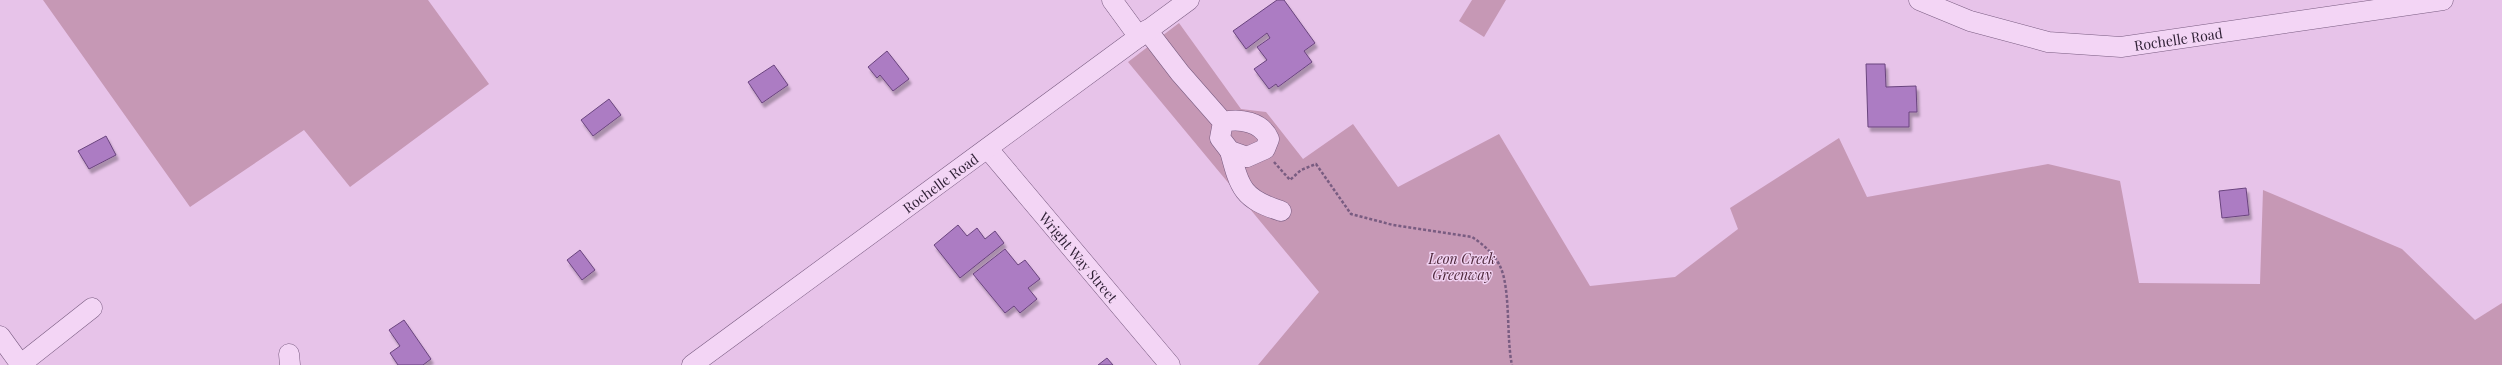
<svg xmlns="http://www.w3.org/2000/svg" width="2502" height="365" viewBox="0 0 2502 365" font-family="'Playfair Display',serif">
<style>
.green{fill:#c698b5}
.building{fill:#ac7cc3;stroke:#6a447e;filter:url(#shadow)}
.lines{fill:none;stroke-linecap:round;stroke-linejoin:round}
.minor-casing{stroke:#795c81;stroke-width:21}
.path{stroke:#795c81;stroke-width:2.5;stroke-dasharray:3 2;stroke-linecap:butt}
.minor{stroke:#f3d5f5;stroke-width:20}
.labels{text-anchor:middle;dominant-baseline:central;stroke-width:3;stroke-linejoin:round;paint-order:stroke}
.street-label{font-size:14px;fill:#2d1e33;stroke:#f0d1f1}
.park-label{font-size:14px;font-style:italic;fill:#4d273a;stroke:#f0d1f1}
</style>
<defs>
<filter id="shadow"><feDropShadow dx="2.5" dy="4.5" stdDeviation="1" flood-color="#0004"/></filter>
</defs>
<rect width="100%" height="100%" fill="#e7c3e9"/>
<g class="green">
<polygon points="43,0 428,0 489,84 350,187 304,130 190,207"/>
<polygon points="1472,0 1506,0 1484,37 1459,21"/>
<polygon points="1179,23 1241,109 1266,112 1303,159 1353,124 1398,187 1499,134 1590,286 1675,277 1738,229 1730,208 1839,138 1867,197 2048,164 2120,181 2139,283 2260,284 2263,190 2402,249 2475,320 2502,303 2502,365 1258,365 1319,292 1128,62"/>
</g>
<g class="building">
<polygon points="1277,0 1284,0 1315,43 1304,51 1312,62 1278,87 1276,84 1269,89 1254,69 1267,60 1257,47 1270,38 1267,33 1246,49 1233,31"/>
<polygon points="887,51 909,79 893,91 880,75 877,78 868,67"/>
<polygon points="1866,64 1885,64 1886,87 1916,86 1917,112 1909,112 1909,127 1868,127"/>
<polygon points="774,65 788,85 762,103 748,82"/>
<polygon points="609,99 621,115 593,136 581,120"/>
<polygon points="106,136 116,155 89,169 78,151"/>
<polygon points="2246,188 2249,215 2222,218 2219,191"/>
<polygon points="958,225 967,236 977,228 985,239 995,231 1004,243 960,278 934,245"/>
<polygon points="1005,249 1018,265 1025,260 1040,279 1028,288 1037,299 1020,313 1014,306 1005,313 973,274"/>
<polygon points="580,250 595,270 582,280 567,260"/>
<polygon points="404,320 431,359 423,365 398,365 390,353 400,346 389,330"/>
<polygon points="1107,358 1113,365 1098,365"/>
</g>
<g class="lines">
<g class="minor-casing">
<g id="minor">
<polyline points="1112,0 1139,37"/>
<path id="s1" d="M 1919,0 L 1970,21 L 2048,42 L 2121,47 L 2443,0"/>
<path d="M 1147,30 L 1180,73 L 1223,122 L 1220,138 L 1230,151 L 1247,157 L 1265,149 L 1269,139 C 1262,122 1240,118 1223,122"/>
<path id="s2" d="M 988,149 L 1170,365"/>
<path d="M 1230,151 C 1240,189 1243,199 1281,211"/>
<polyline points="0,336 21,365"/>
<polyline points="289,354 290,365"/>
<polyline points="21,364 92,308"/>
<path id="s3" d="M 692,365 L 1189,0"/>
</g>
</g>
<path class="path" d="M 1274,162 L 1290,180 L 1301,170 L 1316,164 L 1351,214 L 1393,225 L 1472,237 C 1483,244 1494,254 1500,266 C 1511,289 1506,338 1512,365"/>
<use href="#minor" class="minor"/>
</g>
<g class="labels">
<g class="street-label">
<text stroke="none"><textPath href="#s1" startOffset="267">Rochelle Road</textPath></text>
<text stroke="none"><textPath href="#s3" startOffset="308">Rochelle Road</textPath></text>
<text stroke="none"><textPath href="#s2" startOffset="141">Wright Way Street</textPath></text>
</g>
<g class="park-label">
<text x="1462" y="258">Leon Creek<tspan x="1462" dy="16">Greenway</tspan></text>
</g>
</g>
</svg>
